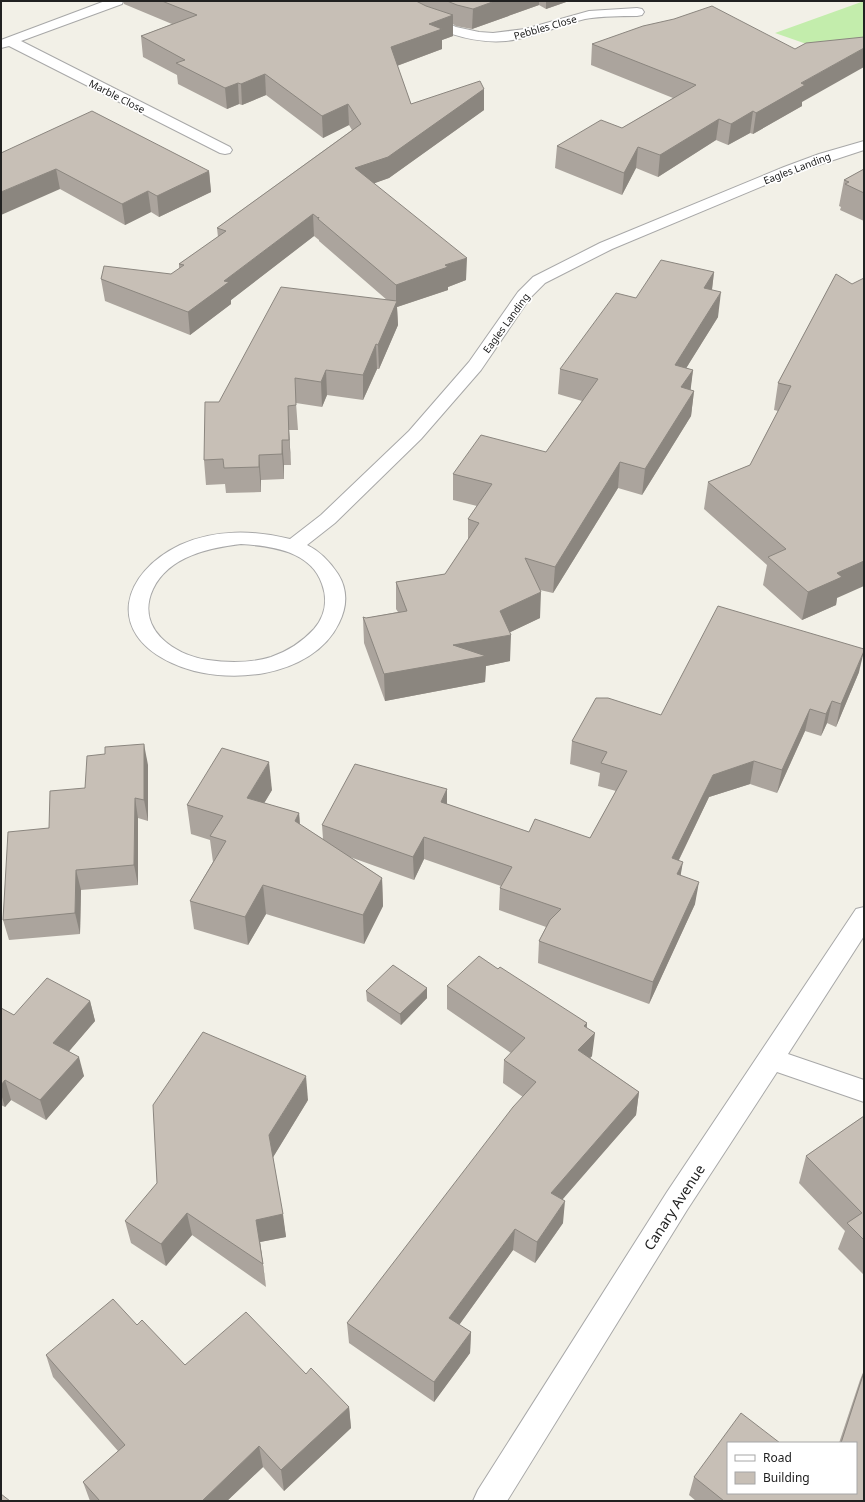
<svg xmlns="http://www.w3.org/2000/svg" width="865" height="1502" viewBox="0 0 865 1502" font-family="'Noto Sans',sans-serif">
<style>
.grass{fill:#c3edac}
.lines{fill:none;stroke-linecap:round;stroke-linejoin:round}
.minor-casing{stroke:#a8a8a8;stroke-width:2}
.minor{fill:#fff;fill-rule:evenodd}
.wall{fill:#aba49d}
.shaded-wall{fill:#8b867f}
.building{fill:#c7bfb6;stroke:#8b867f}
.labels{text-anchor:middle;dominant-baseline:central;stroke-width:3.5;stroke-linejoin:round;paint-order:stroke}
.far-street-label{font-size:10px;fill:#212121;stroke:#fff}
.near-street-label{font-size:14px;fill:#212121;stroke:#fff}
</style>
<rect width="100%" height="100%" fill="#f2f0e7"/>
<polygon class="grass" points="864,1 864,64 775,33"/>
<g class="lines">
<g class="minor-casing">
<g id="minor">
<polygon points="105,1 123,1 122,4 21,41 230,147 232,150 230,153 225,154 220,153 9,46 1,48 1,40"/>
<path d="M 381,1 L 398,1 L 456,27 L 479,32 L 493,33 L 525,29 L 589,11 L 637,8 L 642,9 L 644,12 L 642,15 L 637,16 C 620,16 602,16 585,19 C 559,25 534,38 506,41 C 462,45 421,22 382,4 Z"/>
<path d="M 864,141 L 864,150 L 794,173 L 612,249 L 545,283 L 530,298 L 481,370 L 421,439 L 335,523 L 307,545 C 321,552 330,562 338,574 C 348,590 347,607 339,623 C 312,679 223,687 172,663 C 105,632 122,573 180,545 C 214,529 255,530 290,539 L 321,515 L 409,431 L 469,362 L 518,292 L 533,277 L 600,243 L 784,167 L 819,154 ZM 241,544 C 271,546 311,551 322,584 C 328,600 325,616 314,629 C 302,642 288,651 271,657 C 251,663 228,663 208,660 C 173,655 135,628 153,589 C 169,556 209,548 241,544 Z"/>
<polygon points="864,907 864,936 788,1054 864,1080 864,1102 777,1072 687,1210 507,1501 473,1501 478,1490 667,1192 856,909"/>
</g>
</g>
<use href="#minor" class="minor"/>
</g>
<g class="wall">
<polygon points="123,1 569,1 546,9 539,5 472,29 456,26 453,24 453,36 442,40 442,49 397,66 411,104 484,89 484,110 389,178 374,183 466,280 448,287 448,290 397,307 398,325 379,369 377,369 363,400 327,395 322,407 296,403 298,430 289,430 291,465 284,465 284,479 261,480 261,492 226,493 225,484 206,485 204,460 219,402 387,300 319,241 319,240 314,236 231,300 231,304 190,335 105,301 101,279 171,274 179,269 179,264 218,237 217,228 352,130 349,125 323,138 266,95 242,105 239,104 227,109 178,84 177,75 143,57 141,36 172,24 124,4"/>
<polygon points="592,44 802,102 802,106 753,134 750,133 728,145 716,140 658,177 636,168 622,195 555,168 557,146 622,128 673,98 591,65"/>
<polygon points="1,153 209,171 211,192 159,217 151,212 125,225 60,189"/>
<polygon points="864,169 864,221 840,210 841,207 839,206 844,180"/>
<polygon points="714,272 712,290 718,317 686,368 693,370 690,390 694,391 691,416 642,495 618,488 553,593 540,590 540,618 510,632 510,661 486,666 485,682 385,701 364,643 363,617 366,618 398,612 396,609 396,582 445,574 468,540 468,519 477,506 453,500 453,474 546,452 582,401 558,394 560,369 636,298"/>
<polygon points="836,274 837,598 836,605 802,620 763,585 767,565 704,509 708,482 750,465 778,411 774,410 778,383"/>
<polygon points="859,672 836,727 827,723 821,736 805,731 777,793 750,784 709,797 679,860 681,876 695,904 649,1004 538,963 539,941 546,927 499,910 500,888 501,886 424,859 414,880 350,857 382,878 383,906 364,944 266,914 248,945 194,929 190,901 213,862 210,840 191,834 187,805 272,790 264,803 299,813 300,825 323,839 322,825 447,789 447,804 529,832 590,838 616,791 598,786 600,773 570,764 572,741 661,715"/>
<polygon points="148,765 148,821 138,818 138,885 81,890 80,934 9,940 3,920 49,828 85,788"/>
<polygon points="498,969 587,1023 587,1027 592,1056 590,1058 639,1092 636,1115 562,1199 563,1223 535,1263 513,1250 459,1325 471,1332 470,1353 434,1402 349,1343 347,1323 523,1097 503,1083 504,1060 511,1053 447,1009 447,986"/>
<polygon points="366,991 427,998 401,1025 367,1001"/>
<polygon points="90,1001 95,1021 69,1051 84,1076 46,1120 11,1100 5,1107 1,1105 1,1008 14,1015"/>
<polygon points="308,1100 273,1157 286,1237 260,1242 266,1287 192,1235 166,1266 131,1243 125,1221"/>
<polygon points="864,1116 864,1275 838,1249 845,1231 799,1183 806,1156"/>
<polygon points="137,1325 185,1365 306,1374 349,1407 351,1428 284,1491 263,1467 227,1501 90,1501 83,1482 118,1451 53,1377 46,1355"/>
<polygon points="864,1370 864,1501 696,1501 689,1495 694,1477 728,1443 856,1493 856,1443 839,1443 860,1380"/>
</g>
<g class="shaded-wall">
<polygon points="495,1 539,1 539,5 472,29 473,9"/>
<polygon points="546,1 569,1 546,9"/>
<polygon points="453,15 453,36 442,40 442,49 391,68 391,47 429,24"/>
<polygon points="864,48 864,67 802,102 802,106 753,134 756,113 801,83"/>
<polygon points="265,74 266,95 242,105 241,84"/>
<polygon points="238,83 239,104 227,109 225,88"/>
<polygon points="484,89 484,110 389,178 356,190 355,168"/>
<polygon points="348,104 349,125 323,138 322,116"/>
<polygon points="753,111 750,133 728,145 731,124"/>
<polygon points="719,119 716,140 658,177 660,155"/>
<polygon points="638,147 636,168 622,195 624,173"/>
<polygon points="56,169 60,189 1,215 1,192"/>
<polygon points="209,171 211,192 159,217 157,196"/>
<polygon points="148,191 151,212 125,225 122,204"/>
<polygon points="313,214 314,236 231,300 231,304 190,335 188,312 224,281"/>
<polygon points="467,258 466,280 448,287 448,290 397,307 398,325 379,369 378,345 396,303 396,285 445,265"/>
<polygon points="714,272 711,297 704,288"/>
<polygon points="721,292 718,317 672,391 675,365"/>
<polygon points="376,344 377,369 363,400 363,375"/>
<polygon points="326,370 327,395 322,407 321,382"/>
<polygon points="693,370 690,395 681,387"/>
<polygon points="694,391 691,416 642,495 645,469"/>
<polygon points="288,406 289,430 291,465 289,440"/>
<polygon points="282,440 284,465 284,479 282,454"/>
<polygon points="259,455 261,480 261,492 259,467"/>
<polygon points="620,462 618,488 553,593 555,567"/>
<polygon points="864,557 864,586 837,598 836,605 802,620 808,592 837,573"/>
<polygon points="541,592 540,618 500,637 511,635 510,661 486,666 485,682 385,701 384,674 453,645 500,611"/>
<polygon points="864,651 859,672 836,727 841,704"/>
<polygon points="832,701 827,723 821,736 826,714"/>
<polygon points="810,709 805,731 777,793 782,770"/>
<polygon points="144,744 148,765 148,821 144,800"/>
<polygon points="754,761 750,784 709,797 669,880 672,858 713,775"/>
<polygon points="269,762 272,790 250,827 247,798"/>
<polygon points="447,789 447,812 441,802"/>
<polygon points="135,798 138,818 138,885 134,865"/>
<polygon points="299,813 301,842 295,821"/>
<polygon points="424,837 424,859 414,880 413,857"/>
<polygon points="683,862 679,884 677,874"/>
<polygon points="76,870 81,890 80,934 75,913"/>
<polygon points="382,878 383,906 364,944 363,915"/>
<polygon points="699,882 695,904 649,1004 653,982"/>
<polygon points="263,885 266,914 248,945 245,917"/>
<polygon points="427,988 427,998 401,1025 400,1014"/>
<polygon points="90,1001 95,1021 59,1063 53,1043"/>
<polygon points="587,1023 585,1043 595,1033 592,1056 576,1073 578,1050 584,1026"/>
<polygon points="79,1057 84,1076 46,1120 40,1100"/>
<polygon points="306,1076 308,1100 272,1159 269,1135"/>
<polygon points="5,1080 11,1100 5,1107 1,1094 1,1085"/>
<polygon points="639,1092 636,1115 549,1215 551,1193"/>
<polygon points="565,1201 563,1223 535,1263 537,1242"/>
<polygon points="187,1213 192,1235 166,1266 161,1244"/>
<polygon points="283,1214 286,1237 260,1242 266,1287 256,1220"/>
<polygon points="515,1229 513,1250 449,1339 449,1318"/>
<polygon points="471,1332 470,1353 434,1402 434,1382"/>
<polygon points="349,1407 351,1428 284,1491 281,1470"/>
<polygon points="259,1446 263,1467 227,1501 202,1501"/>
</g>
<g class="building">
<polygon points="162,1 416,1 426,6 453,15 429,24 442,29 391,47 411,104 480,81 484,89 388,157 355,168 467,258 445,265 448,267 396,285 318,219 319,217 318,218 313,214 224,281 229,282 188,312 101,279 104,266 171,274 184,265 179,264 226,231 217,228 361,124 348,104 322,116 265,74 241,84 238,83 225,88 176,63 185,60 141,36 197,15"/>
<polygon points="447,1 495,1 473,9 457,5"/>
<polygon points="712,6 795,49 806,43 864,37 864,48 801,83 805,85 756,113 753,111 731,124 719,119 660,155 638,147 624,173 557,146 601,120 622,128 696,85 592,44 643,26 674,19"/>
<polygon points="92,111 209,171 157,196 148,191 122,204 56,169 1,192 1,153"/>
<polygon points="864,169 864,193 845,184 849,182 844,180"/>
<polygon points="661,260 714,272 704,288 721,292 675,365 693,370 681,387 694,391 645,469 620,462 555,567 525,558 541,592 500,611 511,635 453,645 486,656 384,674 363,617 366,618 407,611 396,582 445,574 479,523 468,519 492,484 453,474 481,435 546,452 598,379 560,369 616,293 636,298"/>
<polygon points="836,274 852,284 864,278 864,561 837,573 842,577 808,592 768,557 786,549 708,482 750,465 791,386 778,383"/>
<polygon points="281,287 397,301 378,345 376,344 363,375 326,370 321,382 295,378 296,405 288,406 289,440 282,440 282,454 259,455 259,467 224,468 223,459 204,460 205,402 219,402"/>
<polygon points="718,606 864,649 864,651 841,704 832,701 826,714 810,709 782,770 754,761 713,775 672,858 683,862 677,874 699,882 653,982 539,941 550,920 561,909 500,888 512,867 424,837 413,857 322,825 355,764 447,789 441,802 529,832 535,819 590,838 627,771 601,763 607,752 572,741 596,698 608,698 661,715"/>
<polygon points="144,744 144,800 135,798 134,865 76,870 75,913 3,920 8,832 49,828 50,791 85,788 87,756 105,754 105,747"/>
<polygon points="222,748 269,762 247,798 299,813 295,821 382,878 363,915 263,885 245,917 190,901 226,841 210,836 223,816 187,805"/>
<polygon points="479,956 498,969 500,967 587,1023 584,1026 595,1033 578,1050 639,1092 551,1193 565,1201 537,1242 515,1229 449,1318 471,1332 434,1382 347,1323 513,1107 536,1082 504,1060 525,1038 447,986"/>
<polygon points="393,965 427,988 400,1014 366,991"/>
<polygon points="47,978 90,1001 53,1043 79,1057 40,1100 5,1080 1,1085 1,1008 14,1015"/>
<polygon points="203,1032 306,1076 269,1135 283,1214 256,1220 263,1264 187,1213 161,1244 125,1221 157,1183 153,1105"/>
<polygon points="864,1116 864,1240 847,1223 862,1213 806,1156"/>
<polygon points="113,1299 137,1325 142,1320 185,1365 246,1312 306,1374 311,1368 349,1407 281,1470 259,1446 202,1501 100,1501 83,1482 125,1445 46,1355"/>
<polygon points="864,1372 864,1501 724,1501 694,1477 741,1413 780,1443 728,1443 728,1493 856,1493 856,1443 841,1443"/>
<polygon points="1,1494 10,1501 1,1501"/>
</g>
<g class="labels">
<g class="far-street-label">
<text transform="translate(545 27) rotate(-16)">Pebbles Close</text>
<text transform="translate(117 96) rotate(27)">Marble Close</text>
<text transform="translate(797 168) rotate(-21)">Eagles Landing</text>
<text transform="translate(506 323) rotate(-54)">Eagles Landing</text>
</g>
<g class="near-street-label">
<text transform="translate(674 1207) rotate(-57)">Canary Avenue</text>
</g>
</g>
<rect width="865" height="1502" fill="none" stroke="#212121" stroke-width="4"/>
<rect x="727" y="1442" width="130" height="52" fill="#ffffff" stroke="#a6a6a6"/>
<rect x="735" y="1455" width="20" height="6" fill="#ffffff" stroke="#a6a6a6"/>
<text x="763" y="1462" font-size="12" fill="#212121">Road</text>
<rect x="735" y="1472" width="20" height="12" fill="#c7bfb6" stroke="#a6a6a6"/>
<text x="763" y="1482" font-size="12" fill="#212121">Building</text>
</svg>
